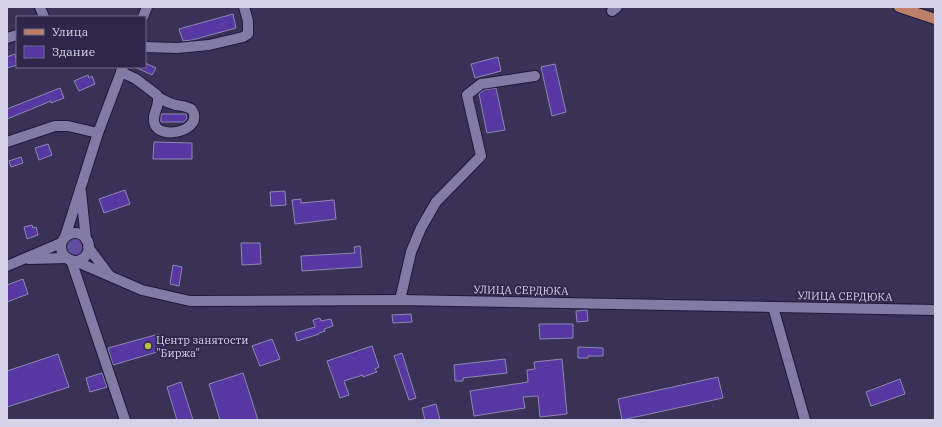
<svg xmlns="http://www.w3.org/2000/svg" width="942" height="427" viewBox="0 0 942 427" font-family="'IBM Plex Serif',serif">
<style>
.green{fill:#624ca1}
.building{fill:#5737a2;stroke:#8e87b2}
.lines{fill:none;stroke-linecap:round;stroke-linejoin:round}
.minor-casing{stroke:#21183a;stroke-width:12}
.major-casing{stroke:#21183a;stroke-width:12}
.minor{stroke:#827ba4;stroke-width:10}
.major{stroke:#bc8069;stroke-width:10}
.poi-dot{fill:#bac046;stroke:#2f274b;stroke-width:1.5}
.labels{text-anchor:middle;dominant-baseline:central;stroke-width:3.5;stroke-linejoin:round;paint-order:stroke}
.street-label{font-size:11px;fill:#d6d2e9;stroke:#2f274b}
.poi-label{font-size:11px;fill:#d6d2e9;stroke:#2f274b;text-anchor:start}
</style>
<rect width="100%" height="100%" fill="#393256"/>
<circle class="green" cx="75" cy="247" r="9"/>
<g class="building">
<polygon points="233,14 236,28 192,40 183,41 179,29"/>
<polygon points="15,54 17,65 7,68 7,57"/>
<polygon points="498,57 501,71 475,78 471,64"/>
<polygon points="145,63 156,68 152,75 135,67 145,67"/>
<polygon points="555,64 566,112 552,116 541,67"/>
<polygon points="88,75 89,78 92,76 95,84 79,91 74,81"/>
<polygon points="60,88 64,98 51,103 51,101 7,119 7,109"/>
<polygon points="496,88 505,130 487,133 479,94 484,90"/>
<polygon points="161,114 186,114 187,118 184,122 161,122"/>
<polygon points="154,142 192,143 192,159 153,159"/>
<polygon points="48,144 52,155 39,160 35,148"/>
<polygon points="21,157 23,163 11,167 9,161"/>
<polygon points="125,190 130,204 104,213 99,199"/>
<polygon points="285,191 286,205 271,206 270,192"/>
<polygon points="301,199 301,203 334,200 336,219 295,224 292,200"/>
<polygon points="32,225 33,228 36,227 38,235 27,239 24,227"/>
<polygon points="241,243 260,243 261,264 242,265"/>
<polygon points="360,246 362,267 302,271 301,256 355,253 354,247"/>
<polygon points="173,265 182,267 179,286 170,284"/>
<polygon points="23,279 28,294 7,302 7,285"/>
<polygon points="587,310 588,321 577,322 576,311"/>
<polygon points="411,314 412,322 393,323 392,315"/>
<polygon points="320,318 321,321 331,319 333,326 324,329 325,331 319,333 319,334 297,341 295,333 315,327 313,320"/>
<polygon points="539,324 573,324 573,338 540,339"/>
<polygon points="159,334 164,350 113,365 108,348"/>
<polygon points="272,339 280,359 260,366 252,346"/>
<polygon points="372,346 379,367 375,369 377,372 363,377 363,375 344,381 349,395 340,398 327,361"/>
<polygon points="578,347 603,348 603,356 588,356 588,358 578,358"/>
<polygon points="402,353 416,398 409,400 394,356"/>
<polygon points="58,354 69,387 7,407 7,371"/>
<polygon points="505,359 507,373 463,378 463,381 455,381 454,365"/>
<polygon points="562,359 567,414 540,417 538,396 523,397 525,408 474,416 470,391 528,382 527,370 535,369 534,362"/>
<polygon points="102,373 107,387 90,392 86,378"/>
<polygon points="243,373 258,420 220,420 209,384"/>
<polygon points="718,377 723,398 622,420 618,399"/>
<polygon points="900,379 905,394 871,406 866,392"/>
<polygon points="181,382 193,420 177,420 167,387"/>
<polygon points="436,404 440,420 425,420 422,408"/>
</g>
<g class="lines">
<g class="minor-casing">
<g id="minor">
<polyline points="40,7 44,17"/>
<polyline points="612,11 617,7"/>
<polyline points="143,17 147,7"/>
<polyline points="7,38 17,35"/>
<polyline points="145,47 177,48 209,45 243,37 248,34 248,21 244,7"/>
<path d="M 121,72 L 136,79 L 157,95 C 162,105 150,114 155,125 C 161,139 198,132 194,114 C 193,111 193,111 191,109 C 186,106 181,106 176,105 C 170,104 164,100 159,98"/>
<polyline points="7,142 55,126 68,126 98,133"/>
<polyline points="81,192 86,240"/>
<circle cx="75" cy="247" r="14"/>
<polyline points="65,237 98,133 123,67"/>
<polyline points="88,247 109,275"/>
<polyline points="29,259 67,258"/>
<polyline points="71,260 125,420"/>
<polyline points="75,261 142,290 190,301 400,300 935,310"/>
<polyline points="7,266 61,243"/>
<polyline points="400,300 411,252 421,228 436,202 481,156 467,95 481,84 535,76"/>
<polyline points="773,307 805,420"/>
</g>
</g>
<g class="major-casing">
<polyline id="major" points="899,7 935,19"/>
</g>
<use href="#minor" class="minor"/>
<use href="#major" class="major"/>
</g>
<circle class="poi-dot" cx="148" cy="346" r="4"/>
<g class="labels">
<g class="street-label">
<text transform="translate(521 290) rotate(1)">УЛИЦА СЕРДЮКА</text>
<text transform="translate(845 296) rotate(1)">УЛИЦА СЕРДЮКА</text>
</g>
<g class="poi-label">
<text x="156" y="340">Центр занятости<tspan x="156" dy="13">"Биржа"</tspan></text>
</g>
</g>
<rect width="942" height="427" fill="none" stroke="#d6d2e9" stroke-width="16"/>
<rect x="16" y="16" width="130" height="52" fill="#2f274b" stroke="#726b8a"/>
<rect x="24" y="29" width="20" height="6" fill="#bc8069" stroke="#726b8a"/>
<text x="52" y="36" font-size="12" fill="#d6d2e9">Улица</text>
<rect x="24" y="46" width="20" height="12" fill="#5737a2" stroke="#726b8a"/>
<text x="52" y="56" font-size="12" fill="#d6d2e9">Здание</text>
</svg>
